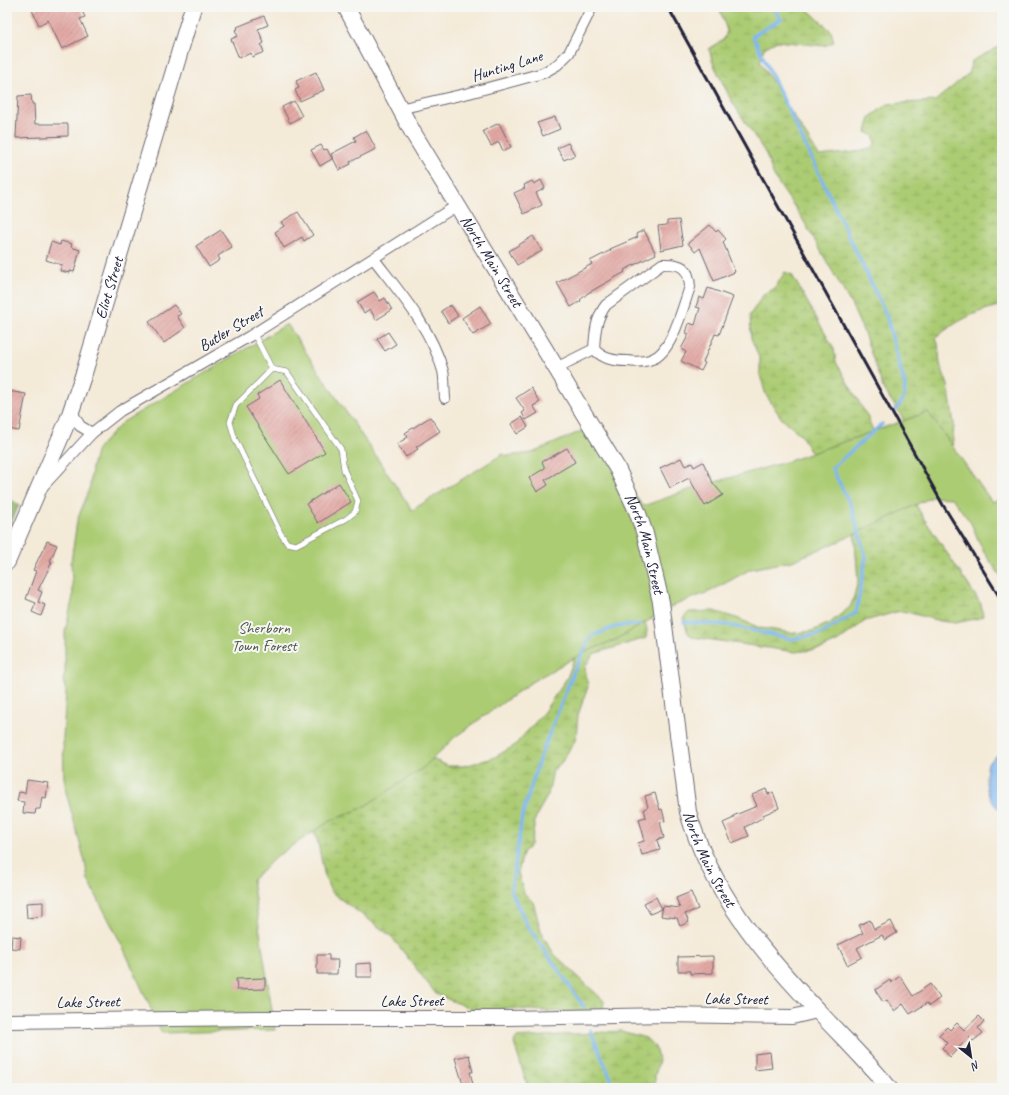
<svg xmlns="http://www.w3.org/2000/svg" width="1009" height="1095" viewBox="0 0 1009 1095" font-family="Caveat,sans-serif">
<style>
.forest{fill:url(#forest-firs);stroke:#566950}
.wetland{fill:url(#wetland-marsh);stroke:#677757}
.green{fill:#accc73;stroke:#677757}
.water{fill:#80b8f0;stroke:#516d96}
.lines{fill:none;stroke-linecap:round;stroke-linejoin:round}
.stream{stroke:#80b8f0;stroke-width:3.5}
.building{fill:url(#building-hatch)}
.lane-casing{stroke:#6c6872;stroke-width:6}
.street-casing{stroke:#6c6872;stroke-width:12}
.secondary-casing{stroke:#6c6872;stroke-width:16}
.primary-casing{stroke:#6c6872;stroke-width:18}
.lane{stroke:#fff;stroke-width:5}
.street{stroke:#fff;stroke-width:10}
.secondary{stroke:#fff;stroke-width:14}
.primary{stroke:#fff;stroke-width:16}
.rail{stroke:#22223b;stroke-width:3}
.labels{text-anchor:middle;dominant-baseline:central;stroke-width:4;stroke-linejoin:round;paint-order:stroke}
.street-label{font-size:16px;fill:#22223b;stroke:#f6f6f2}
.park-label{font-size:16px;fill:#4b554c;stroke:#f6f6f2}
</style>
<defs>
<pattern id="forest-firs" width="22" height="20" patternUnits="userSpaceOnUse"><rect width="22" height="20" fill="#89b065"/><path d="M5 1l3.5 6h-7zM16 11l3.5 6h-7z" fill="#708f54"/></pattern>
<pattern id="wetland-marsh" width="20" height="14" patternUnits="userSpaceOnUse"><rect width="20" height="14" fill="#accc73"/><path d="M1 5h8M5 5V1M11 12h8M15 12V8" fill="none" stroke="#94af64"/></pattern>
<pattern id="building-hatch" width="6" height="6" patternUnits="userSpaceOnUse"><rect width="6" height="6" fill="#e2a7a3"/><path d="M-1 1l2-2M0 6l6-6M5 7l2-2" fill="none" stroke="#c28f8d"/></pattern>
</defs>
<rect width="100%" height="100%" fill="#f6f6f2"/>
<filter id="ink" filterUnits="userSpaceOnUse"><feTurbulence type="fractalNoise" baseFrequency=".025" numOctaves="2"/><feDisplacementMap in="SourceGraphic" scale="8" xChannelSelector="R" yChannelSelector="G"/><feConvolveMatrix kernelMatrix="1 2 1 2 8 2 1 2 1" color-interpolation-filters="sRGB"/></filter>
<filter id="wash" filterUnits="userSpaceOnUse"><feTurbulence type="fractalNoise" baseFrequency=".012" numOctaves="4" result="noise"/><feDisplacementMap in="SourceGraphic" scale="16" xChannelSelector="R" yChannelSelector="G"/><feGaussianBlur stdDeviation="0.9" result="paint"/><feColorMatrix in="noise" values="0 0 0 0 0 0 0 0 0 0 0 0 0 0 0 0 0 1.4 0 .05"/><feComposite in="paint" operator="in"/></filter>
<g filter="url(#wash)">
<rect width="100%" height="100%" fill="#f4ead8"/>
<polygon class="forest" points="7,497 19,505 7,532"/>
<g class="wetland">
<path d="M 719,7 L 805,7 L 831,31 L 834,42 L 824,46 L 777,41 L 764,48 L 760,62 L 819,156 L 855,152 L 873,147 L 876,142 L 872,135 L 866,132 L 870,117 L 888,104 L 935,101 L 968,74 L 972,61 L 1002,45 L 1002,305 C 974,312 958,320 935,338 L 938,343 L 940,364 L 948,385 L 954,424 L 952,450 L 907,425 L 883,388 L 864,333 L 851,304 L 802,218 L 774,177 L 766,154 L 731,100 L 713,63 L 709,49 L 724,39 L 727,31 Z"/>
<polygon points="785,272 792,275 834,349 836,362 867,416 879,445 900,477 923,517 981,604 983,616 979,618 955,623 940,621 903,611 896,612 865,621 837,642 821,649 795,652 692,637 688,633 683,618 689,612 714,611 739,619 760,628 794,633 812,631 830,623 850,607 853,600 858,581 854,530 801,435 782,419 766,395 760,375 760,360 751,338 750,315 763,295 775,288"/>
<path d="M 643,614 L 647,630 L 646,638 L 593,654 L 585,667 L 588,687 L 578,715 L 576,739 L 561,763 L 553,770 L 548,795 L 536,816 L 531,845 L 523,853 L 518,873 L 524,893 L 533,902 L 542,934 L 554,954 L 604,1001 L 603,1009 C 580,1016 528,1009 502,1008 L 496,1011 L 471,1009 L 436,994 L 391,936 L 331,892 L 325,877 L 317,839 L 287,778 L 421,754 L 448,766 L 464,766 L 493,758 L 514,746 L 541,716 L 567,678 L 587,624 Z"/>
<polygon points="621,1031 646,1038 655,1047 659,1060 655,1076 655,1088 528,1088 514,1043 516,1038"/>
</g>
<polygon class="green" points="287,324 412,510 503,454 507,456 532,453 586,429 643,506 694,488 789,461 928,412 992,502 1002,498 1002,578 983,551 971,523 952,498 932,497 842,540 792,561 751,569 711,591 673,606 617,639 583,653 533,681 455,737 423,768 362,808 330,821 277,856 252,880 275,1030 162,1033 122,945 88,880 85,862 66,792 64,777 63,738 66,691 63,681 65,672 65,632 73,596 71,562 77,521 90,486 92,467 97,449 123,422"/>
<path class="water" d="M 1002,751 L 1002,812 C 985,798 984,783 988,763 Z"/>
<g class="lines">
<g class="stream">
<polyline points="773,7 781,19 753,36 886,314 905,386 904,398 896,410"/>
<polyline points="684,622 728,625 791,639 820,634 856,613 866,557 851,506 832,468 882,424"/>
<polyline points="584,1007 527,925 511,891 522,817 539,760 574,671 591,636 618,626 640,624"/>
<polyline points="590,1030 615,1088"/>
</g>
</g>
<g id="blocks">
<g class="building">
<polygon points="38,7 66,7 68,11 80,7 85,17 80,19 88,36 62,49 48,20 39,25 32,10"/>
<polygon points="264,16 268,25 258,29 264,43 261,45 264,52 252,57 251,53 239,58 231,39 238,36 235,30 238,29 237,27"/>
<polygon points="316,72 324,90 300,101 295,90 299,88 296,81"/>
<polygon points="31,95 32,104 34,104 35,124 68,124 68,136 16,138 18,96"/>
<polygon points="294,101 302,116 290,123 282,107"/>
<polygon points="555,117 560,129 543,136 537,123"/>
<polygon points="499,123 511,147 503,151 499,142 491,146 483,131"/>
<polygon points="366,130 376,149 350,162 351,164 339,170 331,154 356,141 354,137"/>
<polygon points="568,143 575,155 564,160 557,148"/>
<polygon points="321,145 324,150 327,149 332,159 320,166 311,150"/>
<polygon points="541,180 545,188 536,193 542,205 524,214 514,193 525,188 524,185 532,181 534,184"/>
<polygon points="298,212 313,235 304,241 302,237 284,248 275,232 284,226 281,222"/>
<polygon points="679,220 683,245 661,250 658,226 667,225 667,221"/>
<polygon points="710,225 716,232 718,230 726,239 723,242 735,272 714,281 700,248 695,252 688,243"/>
<polygon points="221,230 232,247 218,256 220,260 209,267 196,246"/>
<polygon points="644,230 656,254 624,270 625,272 588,293 580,300 581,301 571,307 557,283 592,264 590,261 611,250 610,249 638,237 636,234"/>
<polygon points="533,236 542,251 517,265 509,251"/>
<polygon points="61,241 72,244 71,247 80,250 74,272 70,271 70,273 60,271 62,265 46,260 51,242 60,245"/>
<polygon points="708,288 733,297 719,335 715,334 703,362 705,363 701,371 681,361 686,352 681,349 689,334 686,333 689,323 695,325 700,308 696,307 699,297 704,299"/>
<polygon points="374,292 380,301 385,298 392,310 376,320 370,309 364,313 357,302"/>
<polygon points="174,305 181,314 177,316 185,328 164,343 149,322"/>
<polygon points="451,305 458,316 448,323 441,311"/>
<polygon points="480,306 491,324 473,335 462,318"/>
<polygon points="388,332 396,344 385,351 377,339"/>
<polygon points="280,380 325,452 289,474 246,407 259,399 257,395"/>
<polygon points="531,388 540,402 533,406 538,413 526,420 522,413 525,411 516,398"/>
<polygon points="8,391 26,394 19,431 7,429"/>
<polygon points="430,417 440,431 416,447 418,449 406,457 397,444 408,437 405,433"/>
<polygon points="522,417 528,427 517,434 511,424"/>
<polygon points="567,448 575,462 545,480 548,485 537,492 529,478 545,468 542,462"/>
<polygon points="681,458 685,466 692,463 694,467 703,462 713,483 723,495 705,506 689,478 670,488 660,468"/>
<polygon points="339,483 351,502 318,523 306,504"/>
<polygon points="47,541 57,545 50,561 52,562 38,590 42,592 38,602 45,605 41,616 32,612 36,603 26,599 36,571 33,570"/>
<polygon points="27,780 48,783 46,798 42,797 40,809 36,809 35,814 23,813 24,802 17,801 19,792 25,793"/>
<polygon points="766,789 768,794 773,792 779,808 763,815 764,817 745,827 749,836 732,843 723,823 734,818 733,816 757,806 752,795"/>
<polygon points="655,793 660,810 662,809 665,821 660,822 664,838 657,840 660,850 642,855 638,843 644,841 644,837 639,819 646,817 644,809 648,807 645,796"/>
<polygon points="691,892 698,909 685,914 689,922 680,926 677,918 661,916 663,906 680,908 676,898"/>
<polygon points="656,897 662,909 650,914 644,903"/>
<polygon points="43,902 43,916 27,918 26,903"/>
<polygon points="870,920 874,929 891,921 897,933 885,940 882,935 857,948 862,957 847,965 838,945 863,933 859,925"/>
<polygon points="12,936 21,937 20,949 11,948"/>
<polygon points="317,955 329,955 329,960 338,960 337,974 317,974"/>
<polygon points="713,956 713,973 690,974 690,971 678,971 678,957"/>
<polygon points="371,963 372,977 356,977 356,964"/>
<polygon points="900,976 913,996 930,984 940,998 929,1006 927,1003 910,1014 903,1004 894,1011 887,1000 883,1002 875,990 890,980 891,983"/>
<polygon points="265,978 265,989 237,990 236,979"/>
<polygon points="979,1016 984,1021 978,1028 983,1033 973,1041 969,1037 950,1057 942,1048 947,1043 939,1035 947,1027 950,1030 957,1023 964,1030"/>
<polygon points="770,1052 772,1068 755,1070 755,1054"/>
<polygon points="469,1055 473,1072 470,1072 474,1088 464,1088 455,1058"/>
</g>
</g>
</g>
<g filter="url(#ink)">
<use href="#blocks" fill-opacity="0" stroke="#6c6872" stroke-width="1"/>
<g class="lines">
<g class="lane-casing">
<polyline id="lane" points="254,334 272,369 236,405 230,422 235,439 281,534 287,543 296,545 346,519 355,512 358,501 344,470 341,449 287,372 272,369"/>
</g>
<g class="street-casing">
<g id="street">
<polyline points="399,109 469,93 543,73 557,65 569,53 592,7"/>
<path d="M 374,259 C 400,293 431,328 443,371 C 445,379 444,389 445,398"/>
<path d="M 662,264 C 681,263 689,267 690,287 C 683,306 672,353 652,359 C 645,362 635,362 627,361 C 614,361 603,359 594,349 C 595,332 596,318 606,305 Z"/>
<polyline points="556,368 594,349"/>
<polyline points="71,410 80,426 92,433"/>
<polyline points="44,485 92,433 120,411 250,336 456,206"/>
</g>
</g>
<g class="secondary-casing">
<polyline id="secondary" points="7,1021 257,1018 508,1018 668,1015 792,1017 817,1011"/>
</g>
<g class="primary-casing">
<g id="primary">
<path id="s1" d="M 346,7 L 412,131 L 617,468 L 637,511 L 645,534 L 661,602 L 688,812 C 710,889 762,953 817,1010 C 841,1036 866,1060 889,1088"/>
<path id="s2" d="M 7,562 L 68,420 L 84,373 L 193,7"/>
</g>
</g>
<use href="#lane" class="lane"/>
<use href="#street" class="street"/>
<use href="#secondary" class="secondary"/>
<use href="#primary" class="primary"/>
<polyline class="rail" points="668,7 943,505 1002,601"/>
</g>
</g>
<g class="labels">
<g class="street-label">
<text transform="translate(507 66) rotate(-17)">Hunting Lane</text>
<text stroke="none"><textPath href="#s1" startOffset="293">North Main Street</textPath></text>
<text stroke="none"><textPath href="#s2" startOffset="293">Eliot Street</textPath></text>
<text transform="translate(231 329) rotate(-31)">Butler Street</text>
<text stroke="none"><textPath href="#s1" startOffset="616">North Main Street</textPath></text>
<text stroke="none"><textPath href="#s1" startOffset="940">North Main Street</textPath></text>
<text transform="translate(736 999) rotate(1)">Lake Street</text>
<text x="412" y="1001">Lake Street</text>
<text transform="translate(88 1002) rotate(-1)">Lake Street</text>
</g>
<g class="park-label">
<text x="264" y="628">Sherborn<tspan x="264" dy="18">Town Forest</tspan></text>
</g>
</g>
<rect width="1009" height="1095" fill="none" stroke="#f6f6f2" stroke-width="24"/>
<g transform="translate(971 1057) rotate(150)" stroke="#f6f6f2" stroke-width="3" paint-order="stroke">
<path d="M0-3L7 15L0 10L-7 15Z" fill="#22223b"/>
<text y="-6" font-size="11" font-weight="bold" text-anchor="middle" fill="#22223b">N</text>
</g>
</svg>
